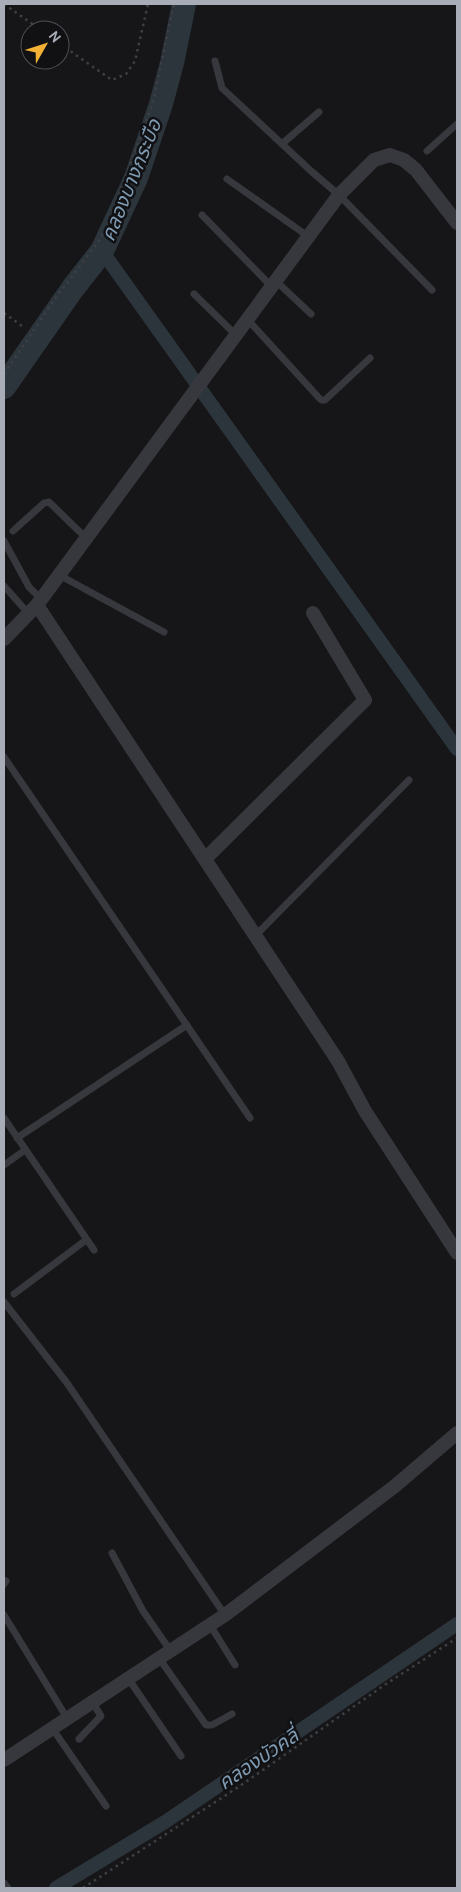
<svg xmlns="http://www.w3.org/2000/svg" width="461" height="1892" viewBox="0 0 461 1892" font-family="Cabin,'Noto Sans Thai',sans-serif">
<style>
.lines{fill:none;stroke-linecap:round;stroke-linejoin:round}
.canal{stroke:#2c353c;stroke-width:14}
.river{stroke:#2c353c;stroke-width:24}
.path{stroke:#3d3f44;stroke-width:2.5;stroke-dasharray:2.5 4;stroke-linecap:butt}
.service{stroke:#37383d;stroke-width:7}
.minor{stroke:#37383d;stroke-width:14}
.labels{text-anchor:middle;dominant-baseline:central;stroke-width:5;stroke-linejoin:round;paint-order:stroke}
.water-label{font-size:20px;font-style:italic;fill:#7f9bb3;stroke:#111113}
</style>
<rect width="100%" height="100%" fill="#161618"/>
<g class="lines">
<g class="canal">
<polyline points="102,251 457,749"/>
<polyline points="56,1888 165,1822 457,1624"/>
</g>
<polyline class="river" points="4,387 73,288 102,251 136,178 161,104 172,63 184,4"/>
<g class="path">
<polyline points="4,4 41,30"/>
<polyline points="60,44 112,80 126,74 135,61 148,4"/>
<polyline points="4,313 22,326"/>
<polyline points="4,374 52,303 101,238 108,223 152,106 174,4"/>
<polyline points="83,1888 240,1786 386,1684 457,1638"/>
</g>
<g class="service">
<polyline points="215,61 222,88 311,171 339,195 432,290"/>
<polyline points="283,143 319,112"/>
<polyline points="427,151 457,124"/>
<polyline points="227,179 309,237"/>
<polyline points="202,215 272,287"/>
<polyline points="276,281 311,314"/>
<polyline points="194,294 236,335"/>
<polyline points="248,320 321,400 325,400 370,358"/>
<polyline points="13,531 44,503 49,502 86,538"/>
<polyline points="4,541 29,587 41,599"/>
<polyline points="59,575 164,632"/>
<polyline points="4,586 29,614"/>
<polyline points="4,757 250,1118"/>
<polyline points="255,936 409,780"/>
<polyline points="4,1118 94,1250"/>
<polyline points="17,1138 187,1025"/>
<polyline points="4,1165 25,1150"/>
<polyline points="14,1294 86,1240"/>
<polyline points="4,1302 67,1383 225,1615"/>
<polyline points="112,1553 143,1611 170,1650"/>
<polyline points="4,1584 6,1581"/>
<polyline points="4,1615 67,1718"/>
<polyline points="210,1625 235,1665"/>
<polyline points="159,1658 206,1725 212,1725 232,1714"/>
<polyline points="128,1678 181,1756"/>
<polyline points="52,1728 106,1806"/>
<polyline points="79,1739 101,1716 92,1702"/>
<polyline points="4,1883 8,1888"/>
</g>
<g class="minor">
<polyline points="37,605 338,1061 365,1111 457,1253"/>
<polyline points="4,639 37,605 339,195 374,160 390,155 404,160 416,170 457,223"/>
<polyline points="205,859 365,700 313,613"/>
<polyline points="4,1760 225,1615 395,1486 457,1433"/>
</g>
</g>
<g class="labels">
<g class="water-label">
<text transform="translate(131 180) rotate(-68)">คลองบางกระบือ</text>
<text transform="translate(258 1759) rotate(-34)">คลองบัวคลี่</text>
</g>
</g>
<rect width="461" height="1892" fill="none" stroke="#a8adb8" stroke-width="10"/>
<g transform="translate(45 45) rotate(51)"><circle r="24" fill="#111113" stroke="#4d4f55"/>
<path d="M0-4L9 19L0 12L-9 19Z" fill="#f2b134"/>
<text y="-8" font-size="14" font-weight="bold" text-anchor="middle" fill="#a8adb8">N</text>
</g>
</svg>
